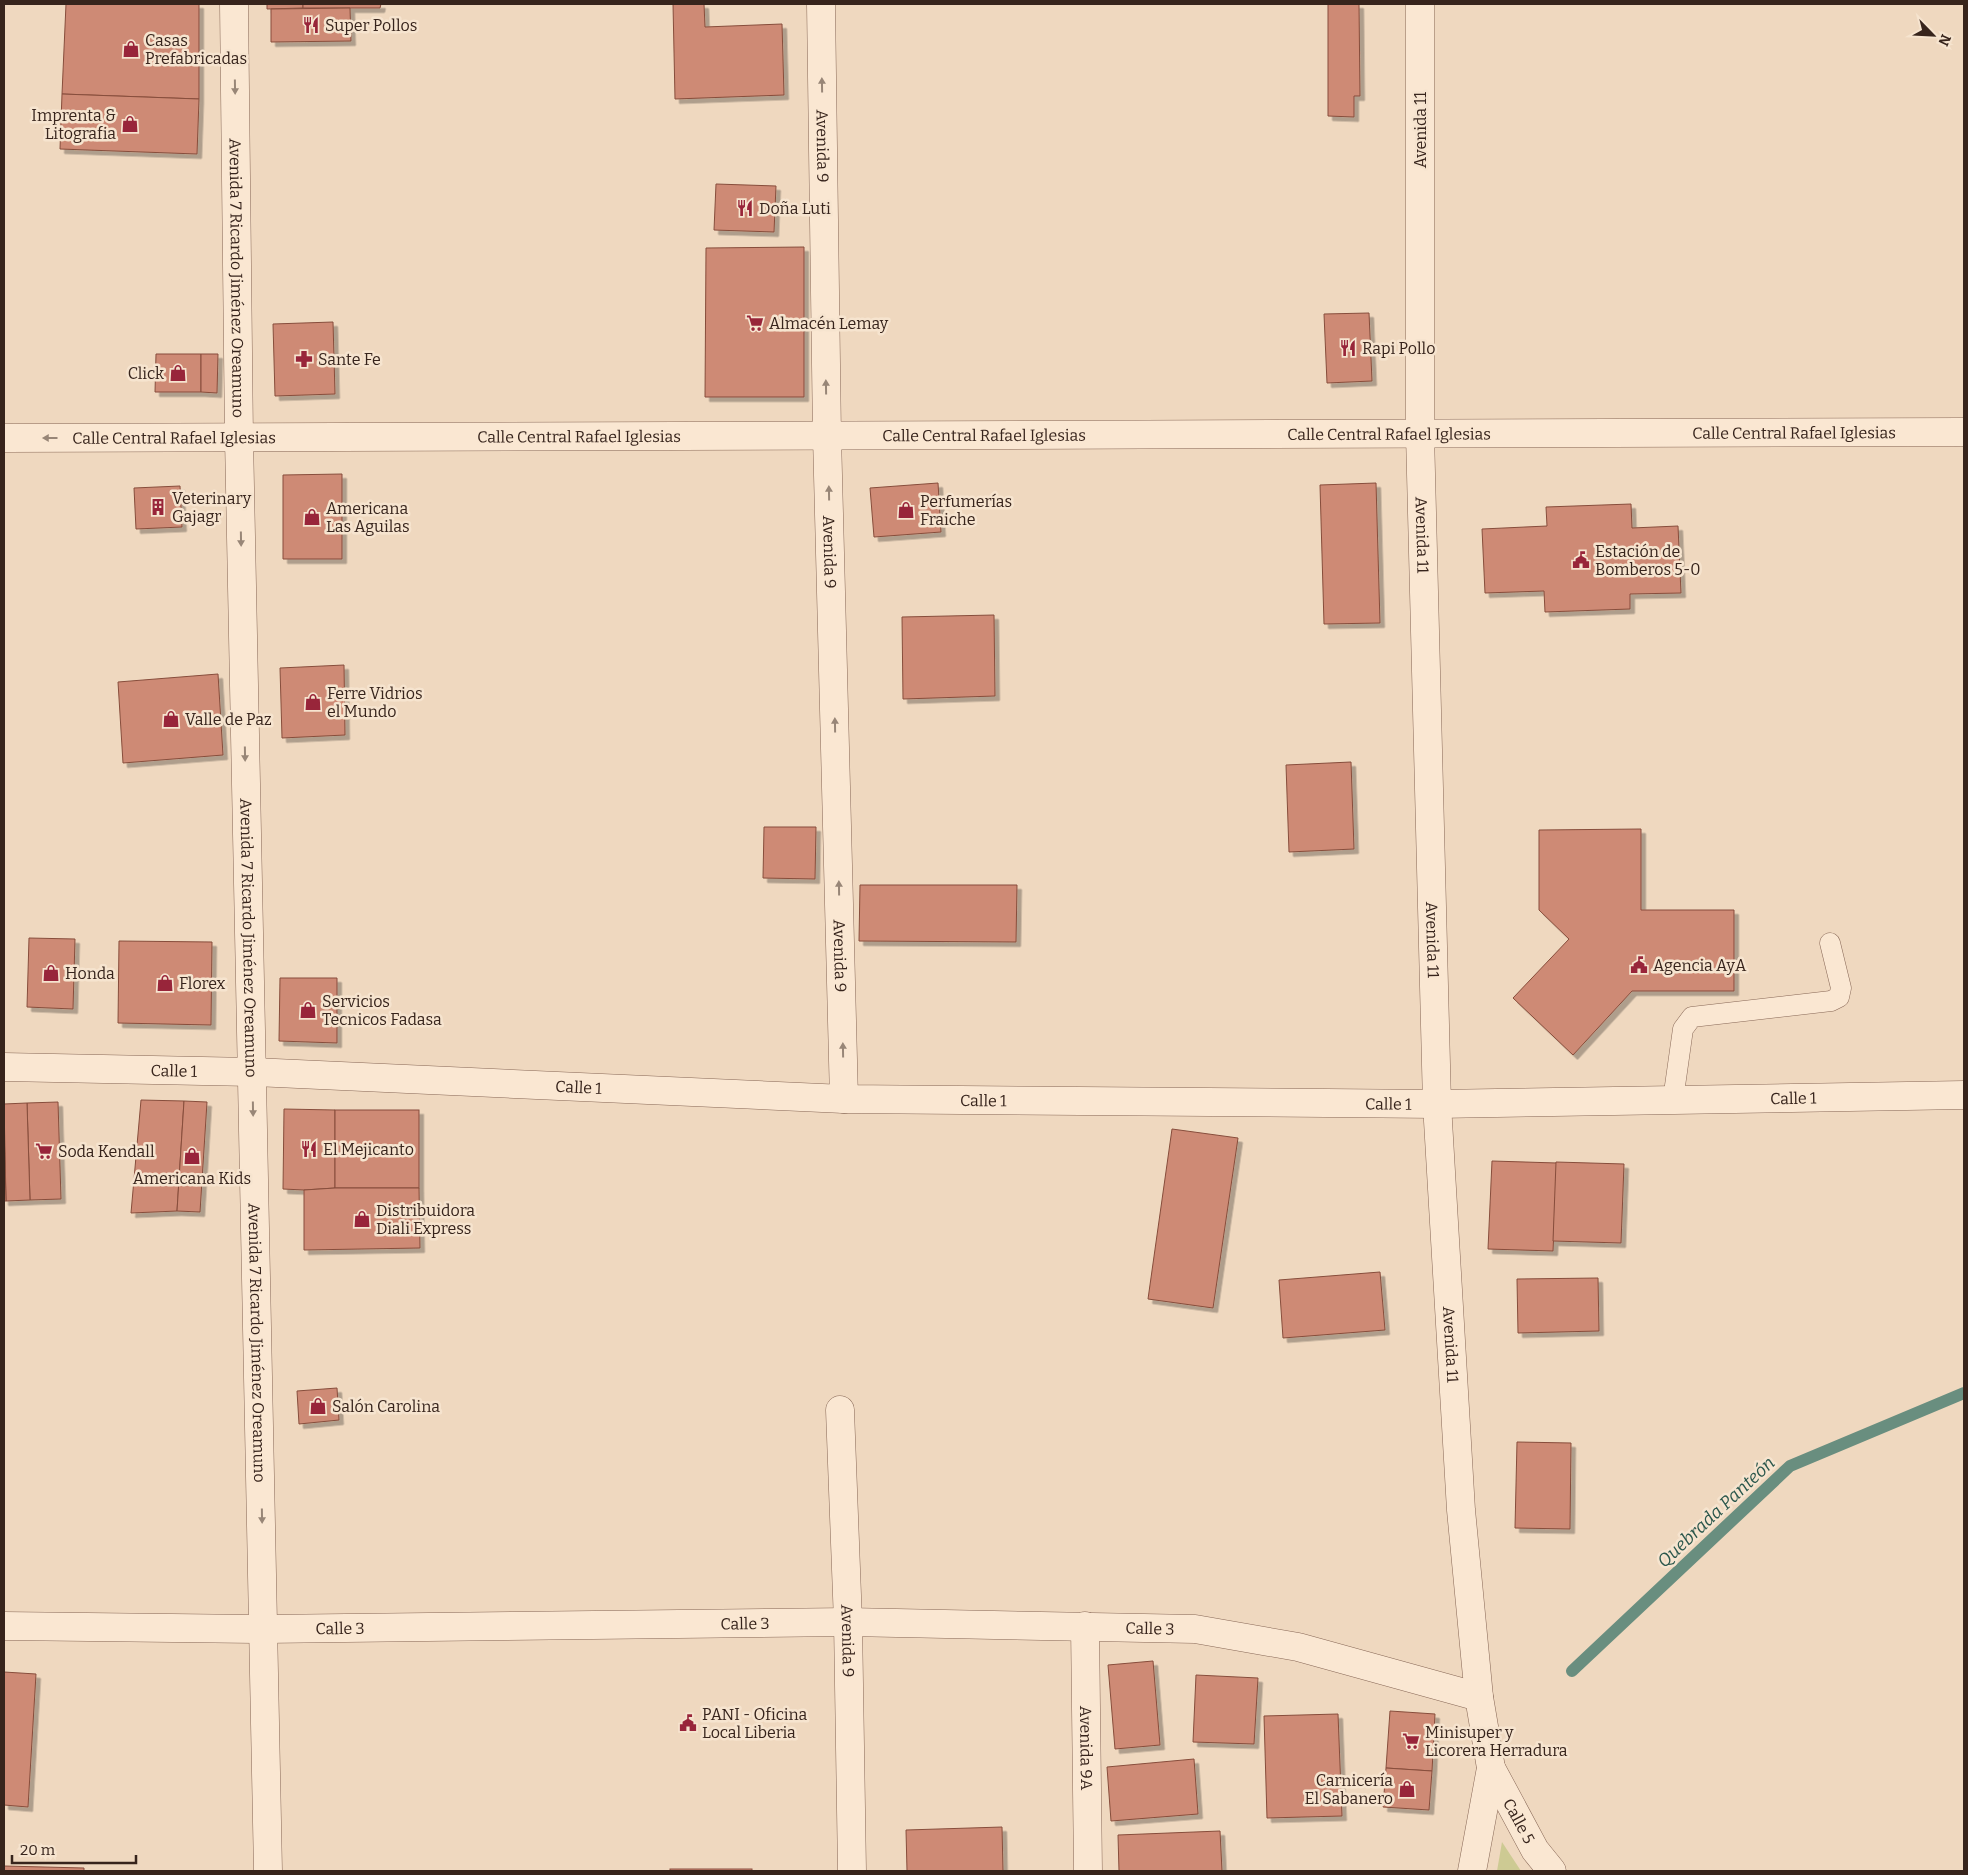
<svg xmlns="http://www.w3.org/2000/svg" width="1968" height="1875" viewBox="0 0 1968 1875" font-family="Bitter,serif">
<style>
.green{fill:#cdca93}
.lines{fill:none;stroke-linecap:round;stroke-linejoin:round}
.stream{stroke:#698e7f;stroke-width:12}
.building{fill:#ce8a74;stroke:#874d3c;filter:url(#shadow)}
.service-casing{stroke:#886857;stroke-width:21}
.minor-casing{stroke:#886857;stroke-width:29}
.service{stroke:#fae7d2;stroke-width:20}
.minor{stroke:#fae7d2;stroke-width:28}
.oneway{fill:#988677}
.labels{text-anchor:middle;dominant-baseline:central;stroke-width:5;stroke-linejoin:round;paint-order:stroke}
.poi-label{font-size:16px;fill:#37241c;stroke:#f6e4cf;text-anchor:start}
.street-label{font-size:16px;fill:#37241c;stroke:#f6e4cf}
.water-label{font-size:18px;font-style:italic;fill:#2b574c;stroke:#f6e4cf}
</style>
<defs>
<filter id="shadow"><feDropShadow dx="4.5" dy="4.5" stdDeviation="0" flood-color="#0004"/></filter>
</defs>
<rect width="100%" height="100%" fill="#efd8bf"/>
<polygon class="green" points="1502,1842 1521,1871 1497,1871"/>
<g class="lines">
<polyline class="stream" points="1572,1671 1790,1466 1964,1393"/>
</g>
<g class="building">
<polygon points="66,4 199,4 199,99 62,94"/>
<polygon points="267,4 303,4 303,8 267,9"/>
<polygon points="303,4 381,4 380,8 303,8"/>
<polygon points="673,4 704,4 705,27 782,24 784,95 675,99"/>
<polygon points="1328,4 1359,4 1360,96 1354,96 1354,117 1328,116"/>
<polygon points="350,8 351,41 271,42 271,9"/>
<polygon points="62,94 199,99 197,154 60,149"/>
<polygon points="716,184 776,186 774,232 714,230"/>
<polygon points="804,247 804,397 705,397 706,248"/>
<polygon points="1369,313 1372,381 1327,383 1324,314"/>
<polygon points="333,322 335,394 275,396 273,324"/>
<polygon points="156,354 201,354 201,392 155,392"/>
<polygon points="201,354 218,354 217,393 201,392"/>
<polygon points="342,474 342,559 283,559 283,475"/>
<polygon points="938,483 941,532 874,537 870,488"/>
<polygon points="1376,483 1380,623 1324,624 1320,485"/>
<polygon points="180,486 182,527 136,529 134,488"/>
<polygon points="1631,504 1632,528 1678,526 1681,593 1630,594 1630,609 1545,612 1544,591 1485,593 1482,529 1547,526 1546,507"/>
<polygon points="994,615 995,696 903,699 902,617"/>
<polygon points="344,665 345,735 282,738 280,668"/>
<polygon points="218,674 223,755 123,763 118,682"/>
<polygon points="1351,762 1354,849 1289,852 1286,765"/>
<polygon points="764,827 816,827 815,879 763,878"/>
<polygon points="1641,829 1641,910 1734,910 1734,991 1632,991 1573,1055 1513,998 1569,939 1539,910 1539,830"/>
<polygon points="860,885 1017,885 1016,942 859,941"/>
<polygon points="29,938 75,939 73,1009 27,1007"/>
<polygon points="119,941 212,942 211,1025 118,1023"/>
<polygon points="280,978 337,978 337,1043 279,1041"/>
<polygon points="141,1100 184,1101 177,1211 131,1213"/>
<polygon points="184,1101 207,1102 200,1212 177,1211"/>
<polygon points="58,1102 61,1199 30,1200 27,1103"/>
<polygon points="27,1103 30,1200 6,1201 4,1104"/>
<polygon points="284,1109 335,1110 335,1188 304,1190 283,1189"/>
<rect x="335" y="1110" width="84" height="78"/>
<polygon points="4,1128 6,1201 4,1201"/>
<polygon points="1172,1129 1238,1138 1213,1308 1148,1299"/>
<polygon points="1492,1161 1557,1163 1553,1251 1488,1249"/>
<polygon points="1556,1162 1624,1164 1621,1243 1553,1241"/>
<polygon points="335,1188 419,1188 420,1248 304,1250 304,1190"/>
<polygon points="1380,1272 1385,1330 1283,1338 1279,1280"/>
<polygon points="1598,1278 1599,1331 1518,1333 1517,1279"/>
<polygon points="337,1388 339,1420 299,1424 297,1391"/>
<polygon points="1517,1442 1571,1443 1570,1529 1515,1528"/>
<polygon points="1153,1661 1160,1745 1115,1749 1108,1665"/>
<polygon points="4,1672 36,1674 28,1807 4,1805"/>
<polygon points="1196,1675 1258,1678 1254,1744 1193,1742"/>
<polygon points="1390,1711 1435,1714 1432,1771 1386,1768"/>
<polygon points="1338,1714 1342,1816 1267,1818 1264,1716"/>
<polygon points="1194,1759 1198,1814 1111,1821 1107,1767"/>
<polygon points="1386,1768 1432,1771 1429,1810 1383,1807"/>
<polygon points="1002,1827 1003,1871 907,1871 906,1830"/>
<polygon points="1220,1831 1222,1871 1119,1871 1118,1835"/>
<polygon points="4,1866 84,1868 84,1871 4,1871"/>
<rect x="670" y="1869" width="82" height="2"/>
</g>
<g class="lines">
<g class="service-casing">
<polyline id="service" points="1673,1100 1683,1029 1692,1017 1831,1001 1839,997 1841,988 1830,943"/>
</g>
<g class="minor-casing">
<g id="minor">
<path id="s1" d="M 234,4 L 239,438 L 268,1871"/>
<path id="s2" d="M 821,4 L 827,436 L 844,1099"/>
<path id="s3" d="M 1420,4 L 1420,434 L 1437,1104 L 1461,1510 L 1479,1697 L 1491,1768 L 1472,1871"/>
<path id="s4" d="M 4,438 L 1964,432"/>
<path id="s5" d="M 4,1067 L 252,1072 L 844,1099 L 1437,1104 L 1964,1095"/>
<path id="s6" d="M 840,1410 L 848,1622 L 852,1871"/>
<path id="s7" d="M 4,1626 L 264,1629 L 848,1622 L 1195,1629 L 1298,1647 L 1479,1697"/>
<path id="s8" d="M 1085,1626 L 1088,1871"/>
<path id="s9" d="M 1491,1768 L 1535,1850 L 1552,1871"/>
</g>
</g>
<use href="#service" class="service"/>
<use href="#minor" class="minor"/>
</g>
<defs><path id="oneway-solid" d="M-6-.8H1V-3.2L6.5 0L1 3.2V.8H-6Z" transform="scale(1.25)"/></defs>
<g class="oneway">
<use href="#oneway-solid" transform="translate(822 85) rotate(-91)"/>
<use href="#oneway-solid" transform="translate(235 87) rotate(89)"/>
<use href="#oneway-solid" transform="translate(826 387) rotate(-91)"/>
<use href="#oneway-solid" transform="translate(50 438) rotate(180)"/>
<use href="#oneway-solid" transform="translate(829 493) rotate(-91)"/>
<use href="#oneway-solid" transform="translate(241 539) rotate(89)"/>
<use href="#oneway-solid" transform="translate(835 725) rotate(-91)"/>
<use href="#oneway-solid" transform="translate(245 754) rotate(89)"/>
<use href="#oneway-solid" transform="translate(839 888) rotate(-91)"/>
<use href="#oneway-solid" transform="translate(843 1050) rotate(-91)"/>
<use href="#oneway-solid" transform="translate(253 1109) rotate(89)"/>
<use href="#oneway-solid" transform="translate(262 1516) rotate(89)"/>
</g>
<defs>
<g id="restaurant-bare" transform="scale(1.35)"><path d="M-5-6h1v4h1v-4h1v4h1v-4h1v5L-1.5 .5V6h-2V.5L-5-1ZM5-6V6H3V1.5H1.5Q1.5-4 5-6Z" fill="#98253a" stroke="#f6e4cf" stroke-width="2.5" paint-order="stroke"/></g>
<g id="shop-bare" transform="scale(1.35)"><path d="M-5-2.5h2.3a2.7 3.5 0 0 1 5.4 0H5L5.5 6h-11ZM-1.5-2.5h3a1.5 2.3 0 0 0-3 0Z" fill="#98253a" stroke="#f6e4cf" stroke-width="2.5" paint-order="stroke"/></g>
<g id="supermarket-bare" transform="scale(1.35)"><path d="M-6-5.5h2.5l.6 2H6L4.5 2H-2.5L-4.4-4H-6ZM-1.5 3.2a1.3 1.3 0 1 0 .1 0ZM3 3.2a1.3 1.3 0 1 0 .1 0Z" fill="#98253a" stroke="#f6e4cf" stroke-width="2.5" paint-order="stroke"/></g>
<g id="pharmacy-bare" transform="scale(1.35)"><path d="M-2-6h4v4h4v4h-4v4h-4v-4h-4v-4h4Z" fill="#98253a" stroke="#f6e4cf" stroke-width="2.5" paint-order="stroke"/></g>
<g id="building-bare" transform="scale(1.35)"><path d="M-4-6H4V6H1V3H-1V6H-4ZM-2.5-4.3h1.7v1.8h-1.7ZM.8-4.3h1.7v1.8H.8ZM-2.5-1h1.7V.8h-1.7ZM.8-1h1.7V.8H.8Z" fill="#98253a" stroke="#f6e4cf" stroke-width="2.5" paint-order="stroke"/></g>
<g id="civic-bare" transform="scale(1.35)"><path d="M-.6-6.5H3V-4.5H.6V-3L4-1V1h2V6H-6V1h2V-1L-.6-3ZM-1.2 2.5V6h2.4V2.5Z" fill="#98253a" stroke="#f6e4cf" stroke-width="2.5" paint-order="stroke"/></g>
</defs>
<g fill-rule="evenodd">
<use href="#restaurant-bare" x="311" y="25"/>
<use href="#shop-bare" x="131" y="49"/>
<use href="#shop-bare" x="130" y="124"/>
<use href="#restaurant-bare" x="745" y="208"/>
<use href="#supermarket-bare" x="755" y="323"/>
<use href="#restaurant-bare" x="1348" y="348"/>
<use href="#pharmacy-bare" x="304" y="359"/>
<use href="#shop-bare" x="178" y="373"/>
<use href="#building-bare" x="158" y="507"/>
<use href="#shop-bare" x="906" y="510"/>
<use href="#shop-bare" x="312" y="517"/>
<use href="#civic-bare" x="1581" y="560"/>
<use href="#shop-bare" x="313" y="702"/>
<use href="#shop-bare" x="171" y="719"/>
<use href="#civic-bare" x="1639" y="965"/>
<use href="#shop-bare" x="51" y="973"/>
<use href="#shop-bare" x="165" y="983"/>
<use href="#shop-bare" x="308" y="1010"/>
<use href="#restaurant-bare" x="309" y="1149"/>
<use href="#supermarket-bare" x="44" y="1151"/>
<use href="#shop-bare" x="192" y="1156"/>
<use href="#shop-bare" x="362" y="1219"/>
<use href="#shop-bare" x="318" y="1406"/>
<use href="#civic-bare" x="688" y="1723"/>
<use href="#supermarket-bare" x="1411" y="1741"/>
<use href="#shop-bare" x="1407" y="1789"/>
</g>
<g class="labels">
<g class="poi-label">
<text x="325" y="25">Super Pollos</text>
<text x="145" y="40">Casas<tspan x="145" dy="18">Prefabricadas</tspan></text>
<text x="116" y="115" text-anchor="end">Imprenta &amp;<tspan x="116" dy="18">Litografia</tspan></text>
<text x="759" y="208">Doña Luti</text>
<text x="769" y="323">Almacén Lemay</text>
<text x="1362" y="348">Rapi Pollo</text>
<text x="318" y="359">Sante Fe</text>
<text x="164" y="373" text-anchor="end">Click</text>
<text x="172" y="498">Veterinary<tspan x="172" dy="18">Gajagr</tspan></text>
<text x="920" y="501">Perfumerías<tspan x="920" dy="18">Fraiche</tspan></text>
<text x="326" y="508">Americana<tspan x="326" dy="18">Las Aguilas</tspan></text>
<text x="1595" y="551">Estación de<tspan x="1595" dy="18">Bomberos 5-0</tspan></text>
<text x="327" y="693">Ferre Vidrios<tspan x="327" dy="18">el Mundo</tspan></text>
<text x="185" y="719">Valle de Paz</text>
<text x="1653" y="965">Agencia AyA</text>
<text x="65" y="973">Honda</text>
<text x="179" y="983">Florex</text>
<text x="322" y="1001">Servicios<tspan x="322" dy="18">Tecnicos Fadasa</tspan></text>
<text x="323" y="1149">El Mejicanto</text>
<text x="58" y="1151">Soda Kendall</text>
<text x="192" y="1178" text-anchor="middle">Americana Kids</text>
<text x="376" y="1210">Distribuidora<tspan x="376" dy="18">Diali Express</tspan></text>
<text x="332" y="1406">Salón Carolina</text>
<text x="702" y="1714">PANI - Oficina<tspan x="702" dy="18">Local Liberia</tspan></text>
<text x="1425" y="1732">Minisuper y<tspan x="1425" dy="18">Licorera Herradura</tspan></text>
<text x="1393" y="1780" text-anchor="end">Carnicería<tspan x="1393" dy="18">El Sabanero</tspan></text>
</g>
<g class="street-label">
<text transform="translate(1420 130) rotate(-90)">Avenida 11</text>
<text stroke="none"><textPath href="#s2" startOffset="142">Avenida 9</textPath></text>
<text stroke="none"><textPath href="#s1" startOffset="274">Avenida 7 Ricardo Jiménez Oreamuno</textPath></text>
<text stroke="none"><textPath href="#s4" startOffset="1790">Calle Central Rafael Iglesias</textPath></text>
<text stroke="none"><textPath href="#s4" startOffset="1385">Calle Central Rafael Iglesias</textPath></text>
<text stroke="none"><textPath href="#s4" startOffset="980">Calle Central Rafael Iglesias</textPath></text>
<text stroke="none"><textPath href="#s4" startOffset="575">Calle Central Rafael Iglesias</textPath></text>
<text stroke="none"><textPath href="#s4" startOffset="170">Calle Central Rafael Iglesias</textPath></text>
<text stroke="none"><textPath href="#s3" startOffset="531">Avenida 11</textPath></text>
<text stroke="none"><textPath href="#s2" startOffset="548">Avenida 9</textPath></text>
<text stroke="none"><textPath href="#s1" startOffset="934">Avenida 7 Ricardo Jiménez Oreamuno</textPath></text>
<text stroke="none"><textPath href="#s3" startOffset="936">Avenida 11</textPath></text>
<text stroke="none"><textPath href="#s2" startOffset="952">Avenida 9</textPath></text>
<text stroke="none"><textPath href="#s5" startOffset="170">Calle 1</textPath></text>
<text stroke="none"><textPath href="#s5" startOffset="575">Calle 1</textPath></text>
<text stroke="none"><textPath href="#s5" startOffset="1790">Calle 1</textPath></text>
<text stroke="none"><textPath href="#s5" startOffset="980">Calle 1</textPath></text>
<text stroke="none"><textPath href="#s5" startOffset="1385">Calle 1</textPath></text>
<text stroke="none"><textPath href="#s1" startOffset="1339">Avenida 7 Ricardo Jiménez Oreamuno</textPath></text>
<text stroke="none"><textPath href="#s3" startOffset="1341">Avenida 11</textPath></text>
<text stroke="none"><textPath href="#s7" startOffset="741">Calle 3</textPath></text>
<text stroke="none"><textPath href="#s7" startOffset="336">Calle 3</textPath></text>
<text stroke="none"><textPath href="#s7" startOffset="1146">Calle 3</textPath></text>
<text stroke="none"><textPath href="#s6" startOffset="231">Avenida 9</textPath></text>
<text stroke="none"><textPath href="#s8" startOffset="122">Avenida 9A</textPath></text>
<text stroke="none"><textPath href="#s9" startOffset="60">Calle 5</textPath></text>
</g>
<g class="water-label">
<text transform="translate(1716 1512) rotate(-43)">Quebrada Panteón</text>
</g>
</g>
<rect width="1968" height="1875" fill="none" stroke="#37241c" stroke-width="10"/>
<g transform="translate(1933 35) rotate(114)" stroke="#f6e4cf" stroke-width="4" paint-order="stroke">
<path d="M0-4L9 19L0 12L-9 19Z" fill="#37241c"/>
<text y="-8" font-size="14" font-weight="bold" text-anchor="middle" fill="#37241c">N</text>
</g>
<path d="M12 1855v8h124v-8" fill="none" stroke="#37241c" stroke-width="2.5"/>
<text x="20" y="1855" font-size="15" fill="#37241c" stroke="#f6e4cf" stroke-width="4" paint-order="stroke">20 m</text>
</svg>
